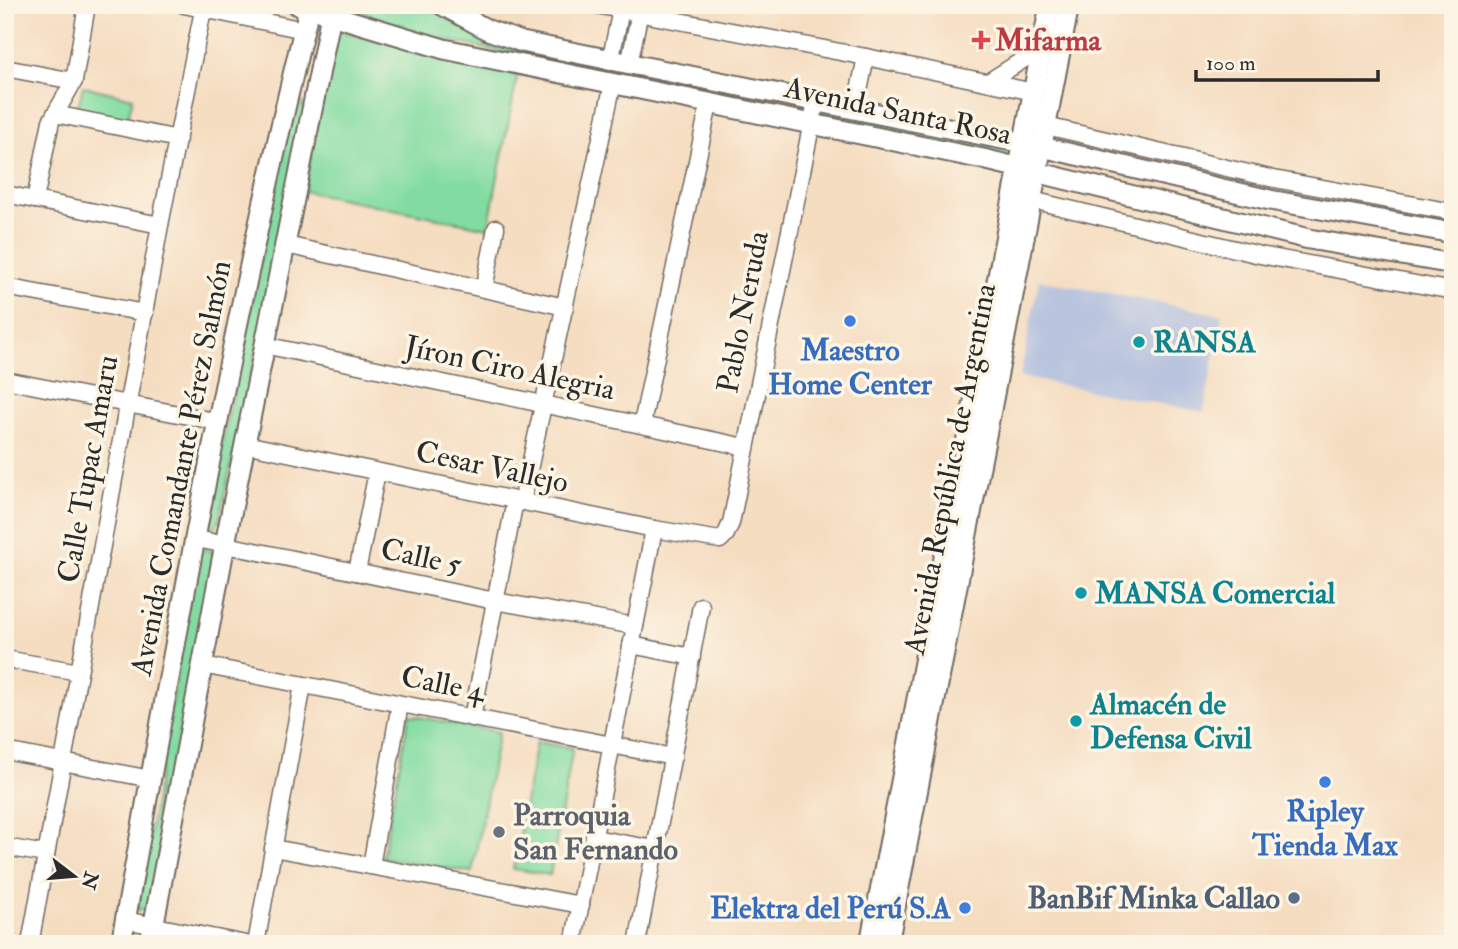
<svg xmlns="http://www.w3.org/2000/svg" width="1458" height="949" viewBox="0 0 1458 949" font-family="'IM FELL Double Pica',serif">
<style>
.industrial{fill:#b9c4de}
.green{fill:#82dca2;stroke:#568466;stroke-width:2}
.lines{fill:none;stroke-linecap:round;stroke-linejoin:round}
.minor-casing{stroke:#726960;stroke-width:19}
.major-casing{stroke:#726960;stroke-width:23}
.minor{stroke:#fff;stroke-width:16}
.major{stroke:#fff;stroke-width:19}
.health-dot{fill:#e0444e;stroke:#fcf5e5;stroke-width:2.5}
.shop-dot{fill:#3f7fe0;stroke:#fcf5e5;stroke-width:2.5}
.culture-dot{fill:#0f9aa8;stroke:#fcf5e5;stroke-width:2.5}
.worship-dot{fill:#6b7280;stroke:#fcf5e5;stroke-width:2.5}
.service-dot{fill:#5c6f8a;stroke:#fcf5e5;stroke-width:2.5}
.labels{text-anchor:middle;dominant-baseline:central;stroke-width:7;stroke-linejoin:round;paint-order:stroke}
.health-label{font-size:30px;font-weight:bold;fill:#be3a42;stroke:#fcf5e5;text-anchor:start}
.street-label{font-size:30px;fill:#2b2b2b;stroke:#fcf5e5}
.culture-label{font-size:30px;font-weight:bold;fill:#0d838f;stroke:#fcf5e5;text-anchor:start}
.shop-label{font-size:30px;font-weight:bold;fill:#366cbe;stroke:#fcf5e5}
.worship-label{font-size:30px;font-weight:bold;fill:#5b616d;stroke:#fcf5e5;text-anchor:start}
.service-label{font-size:30px;font-weight:bold;fill:#4e5e75;stroke:#fcf5e5;text-anchor:end}
</style>
<rect width="100%" height="100%" fill="#fcf5e5"/>
<filter id="ink" filterUnits="userSpaceOnUse"><feTurbulence type="fractalNoise" baseFrequency=".0143" numOctaves="2"/><feDisplacementMap in="SourceGraphic" scale="14" xChannelSelector="R" yChannelSelector="G"/><feConvolveMatrix kernelMatrix="1 2 1 2 8 2 1 2 1" color-interpolation-filters="sRGB"/></filter>
<filter id="wash" filterUnits="userSpaceOnUse"><feTurbulence type="fractalNoise" baseFrequency=".00686" numOctaves="4" result="noise"/><feDisplacementMap in="SourceGraphic" scale="28" xChannelSelector="R" yChannelSelector="G"/><feGaussianBlur stdDeviation="1.57" result="paint"/><feColorMatrix in="noise" values="0 0 0 0 0 0 0 0 0 0 0 0 0 0 0 0 0 1.4 0 .05"/><feComposite in="paint" operator="in"/></filter>
<g filter="url(#wash)">
<rect width="100%" height="100%" fill="#f5ddc1"/>
<polygon class="industrial" points="1039,280 1222,315 1204,412 1020,377"/>
<g class="green">
<polygon points="343,5 431,5 487,39 1011,149 1008,162 428,36"/>
<polygon points="336,30 518,73 488,228 304,191"/>
<polygon points="83,86 133,98 126,126 76,114"/>
<polygon points="297,100 302,103 307,113 219,521 215,528 205,526 293,102"/>
<polygon points="207,549 214,554 150,903 143,910 137,910 197,551"/>
<polygon points="409,715 499,732 472,872 382,858"/>
<polygon points="536,742 573,748 550,875 513,869"/>
</g>
</g>
<g filter="url(#ink)">
<g class="lines">
<g class="minor-casing">
<g id="minor">
<polyline points="184,5 304,30"/>
<polyline points="596,5 866,57"/>
<polyline points="610,62 622,5"/>
<polyline points="629,65 641,6"/>
<polyline points="5,68 74,81"/>
<polyline points="988,82 1042,48"/>
<polyline points="855,110 866,57 1034,92"/>
<polyline points="55,114 178,139"/>
<polyline points="1046,126 1274,179 1453,212"/>
<polyline points="5,194 160,225"/>
<polyline points="35,200 51,121 74,81 87,5"/>
<polyline points="1032,200 1260,255 1453,291"/>
<polyline points="286,245 565,307"/>
<polyline points="5,287 145,313"/>
<polyline points="484,289 496,228"/>
<polyline points="264,345 745,447"/>
<polyline points="5,380 219,422"/>
<polyline points="642,424 709,104"/>
<polyline points="245,444 654,529 720,540 726,534 731,523 816,102"/>
<polyline points="522,502 613,83"/>
<polyline points="197,539 495,601 635,626"/>
<polyline points="357,572 377,472"/>
<polyline points="631,645 692,657"/>
<polyline points="5,659 79,672"/>
<polyline points="202,665 673,757"/>
<polyline points="472,718 515,501"/>
<polyline points="5,751 151,779"/>
<polyline points="594,838 655,849"/>
<polyline points="5,847 46,854"/>
<polyline points="273,848 581,905"/>
<polyline points="371,866 400,704"/>
<polyline points="125,920 246,944"/>
<polyline points="30,944 160,225 204,5"/>
<polyline points="256,944 303,685"/>
<polyline points="573,944 654,529"/>
<polyline points="637,944 701,606"/>
</g>
</g>
<g class="major-casing">
<g id="major">
<polyline points="298,5 444,49 983,159 1309,239 1453,264"/>
<polyline points="442,5 488,30 522,42 1042,147 1270,200 1453,233"/>
<path d="M 121,944 C 177,630 233,314 310,5"/>
<polyline points="150,944 225,544 333,5"/>
<polyline points="870,944 1050,5"/>
<polyline points="888,944 1069,5"/>
</g>
</g>
<use href="#minor" class="minor"/>
<use href="#major" class="major"/>
</g>
</g>
<path class="health-dot" d="M977.5 29.5h7v7h7v7h-7v7h-7v-7h-7v-7h7z"/>
<g class="shop-dot">
<circle cx="850" cy="321" r="7"/>
<circle cx="1325" cy="782" r="7"/>
<circle cx="965" cy="908" r="7"/>
</g>
<g class="culture-dot">
<circle cx="1139" cy="342" r="7"/>
<circle cx="1081" cy="593" r="7"/>
<circle cx="1076" cy="721" r="7"/>
</g>
<circle class="worship-dot" cx="499" cy="832" r="7"/>
<circle class="service-dot" cx="1294" cy="898" r="7"/>
<g class="labels">
<g class="health-label">
<text x="995" y="40">Mifarma</text>
</g>
<g class="street-label">
<text transform="translate(898 111) rotate(12)">Avenida Santa Rosa</text>
<text transform="translate(743 312) rotate(-79)">Pablo Neruda</text>
<text transform="translate(510 368) rotate(12)">Jíron Ciro Alegria</text>
<text transform="translate(492 467) rotate(12)">Cesar Vallejo</text>
<text transform="translate(181 468) rotate(-79)">Avenida Comandante Pérez Salmón</text>
<text transform="translate(88 469) rotate(-80)">Calle Tupac Amaru</text>
<text transform="translate(950 469) rotate(-79)">Avenida República de Argentina</text>
<text transform="translate(421 557) rotate(12)">Calle 5</text>
<text transform="translate(443 684) rotate(11)">Calle 4</text>
</g>
<g class="culture-label">
<text x="1153" y="342">RANSA</text>
<text x="1095" y="593">MANSA Comercial</text>
<text x="1090" y="704">Almacén de<tspan x="1090" dy="34">Defensa Civil</tspan></text>
</g>
<g class="shop-label">
<text x="850" y="350">Maestro<tspan x="850" dy="34">Home Center</tspan></text>
<text x="1325" y="811">Ripley<tspan x="1325" dy="34">Tienda Max</tspan></text>
<text x="951" y="908" text-anchor="end">Elektra del Perú S.A</text>
</g>
<g class="worship-label">
<text x="513" y="815">Parroquia<tspan x="513" dy="34">San Fernando</tspan></text>
</g>
<g class="service-label">
<text x="1280" y="898">BanBif Minka Callao</text>
</g>
</g>
<rect width="1458" height="949" fill="none" stroke="#fcf5e5" stroke-width="28"/>
<g transform="translate(74 876) rotate(106)" stroke="#fcf5e5" stroke-width="5" paint-order="stroke">
<path d="M0-5L12 26L0 18L-12 26Z" fill="#2b2b2b"/>
<text y="-10" font-size="19" font-weight="bold" text-anchor="middle" fill="#2b2b2b">N</text>
</g>
<path d="M1196 70v10h182v-10" fill="none" stroke="#2b2b2b" stroke-width="3.5"/>
<text x="1206" y="70" font-size="21" fill="#2b2b2b" stroke="#fcf5e5" stroke-width="5" paint-order="stroke">100 m</text>
</svg>
